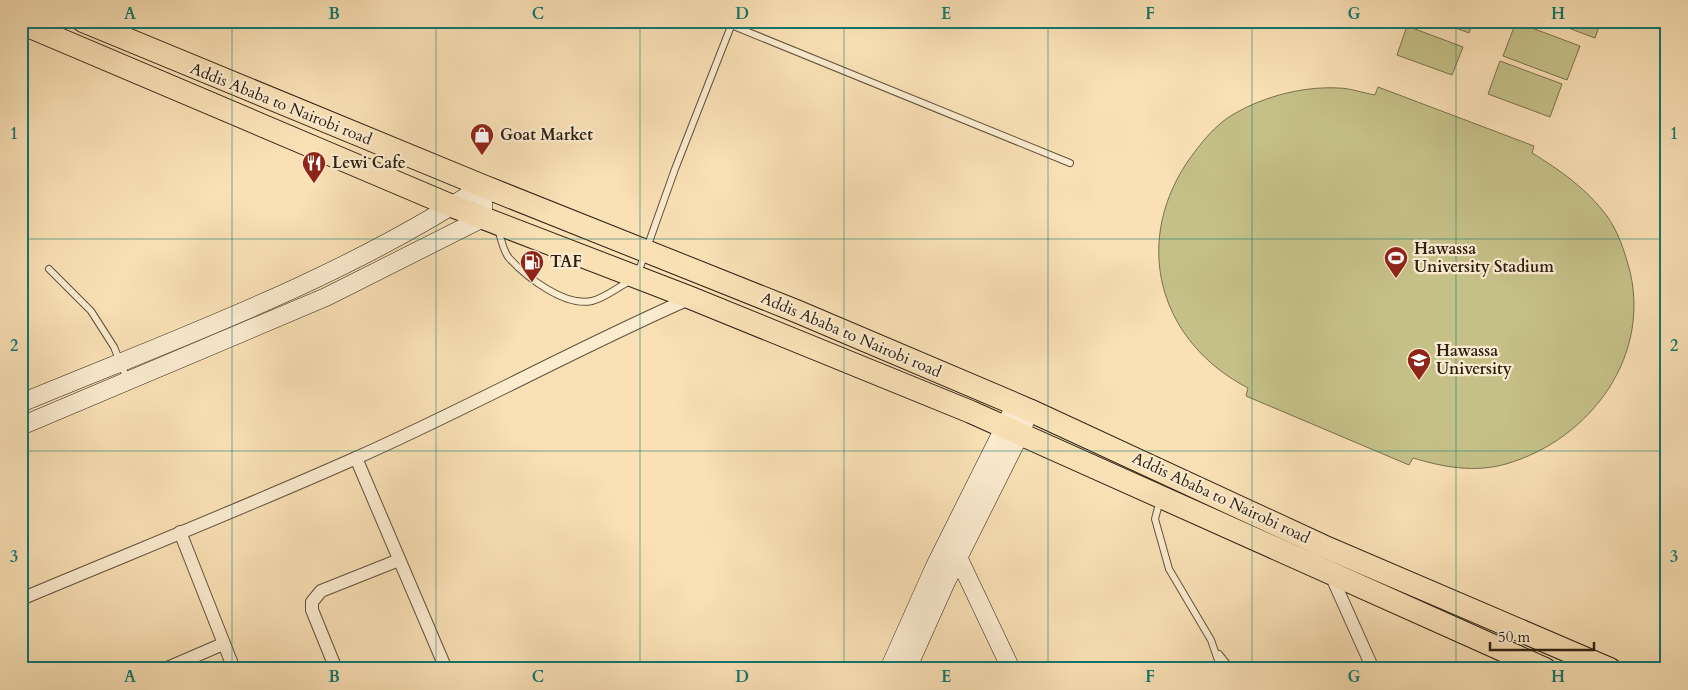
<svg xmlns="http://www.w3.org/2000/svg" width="1688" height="690" viewBox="0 0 1688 690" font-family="Cardo,serif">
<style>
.pitch{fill:#c5c088;stroke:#79704e}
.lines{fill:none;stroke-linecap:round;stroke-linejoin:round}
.lane-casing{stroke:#60513c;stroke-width:8}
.street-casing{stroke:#60513c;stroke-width:14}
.secondary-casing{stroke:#2d2113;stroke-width:19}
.highway-casing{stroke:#2d2113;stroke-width:24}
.lane{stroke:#fbebcf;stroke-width:6}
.street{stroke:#fbebcf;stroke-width:12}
.secondary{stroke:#fbebcf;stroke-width:18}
.highway{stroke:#f9e0b5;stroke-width:22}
.grid{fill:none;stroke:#0f766e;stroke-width:1;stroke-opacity:0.55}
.labels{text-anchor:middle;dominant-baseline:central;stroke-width:4.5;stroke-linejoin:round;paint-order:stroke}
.street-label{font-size:16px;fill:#2d2113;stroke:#fbebcf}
.poi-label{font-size:16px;font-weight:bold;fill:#2d2113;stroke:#fbebcf;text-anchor:start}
.neatline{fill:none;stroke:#0f766e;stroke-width:2}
.grid-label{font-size:16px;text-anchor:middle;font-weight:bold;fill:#0f766e}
</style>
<rect width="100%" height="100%" fill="#f9e0b5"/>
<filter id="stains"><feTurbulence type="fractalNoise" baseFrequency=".004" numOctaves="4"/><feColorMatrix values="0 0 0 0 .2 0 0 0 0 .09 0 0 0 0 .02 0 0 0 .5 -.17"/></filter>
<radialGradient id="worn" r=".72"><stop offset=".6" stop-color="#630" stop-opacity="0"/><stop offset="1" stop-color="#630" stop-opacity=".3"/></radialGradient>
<g class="pitch">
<polygon points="1437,21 1473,21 1469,33"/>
<polygon points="1550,21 1601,21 1595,38"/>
<polygon points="1516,22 1580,46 1567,80 1503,56"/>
<polygon points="1407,26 1463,47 1452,75 1397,55"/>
<polygon points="1500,61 1562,84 1550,117 1488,94"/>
<path d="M 1378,87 L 1534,146 L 1532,153 C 1560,170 1587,189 1607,216 C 1617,230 1623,247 1628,264 C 1654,353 1592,439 1506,464 C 1474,473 1443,467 1413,458 L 1409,465 L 1246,396 L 1248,388 C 1161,343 1132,247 1186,164 C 1197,148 1210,131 1226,119 C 1257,98 1301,86 1338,88 C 1350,88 1363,93 1375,95 Z"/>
</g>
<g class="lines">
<g class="lane-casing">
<g id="lane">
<polyline points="731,25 1070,163"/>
<path d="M 498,229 C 501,238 503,251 509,258 C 526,277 565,307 592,301 C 605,298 618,287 630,281"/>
<polyline points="49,269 91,311 114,347 127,379"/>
<polyline points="638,273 675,169 733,21"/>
<polyline points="1160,500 1155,519 1169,569 1211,640 1221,669"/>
<polyline points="1219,654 1231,669"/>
</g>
</g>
<g class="street-casing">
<g id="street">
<polyline points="356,458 446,669"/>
<polyline points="180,532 234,669"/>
<polyline points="1330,573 1373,669"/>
<path d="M 21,599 C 133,552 246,507 356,458 C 469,408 577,348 691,298"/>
<polyline points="165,669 223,644"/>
<polyline points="336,669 312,610 312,602 321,591 399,560"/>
</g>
</g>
<g class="secondary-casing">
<g id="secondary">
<path d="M 21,403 C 178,338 340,280 483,186"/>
<polyline points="21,426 326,297 483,218 483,186"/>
<polyline points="950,554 958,557 1011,669"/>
<polyline points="889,669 935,566 1016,404"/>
<polyline points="907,669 945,584 1020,434 1029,410"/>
</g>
</g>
<g class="highway-casing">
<g id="highway">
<polyline points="83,21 483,186 796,311 1029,410 1323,546 1610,669"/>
<polyline points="21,23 452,206 691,298 971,412 1545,669"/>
</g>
</g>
<use href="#lane" class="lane"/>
<use href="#street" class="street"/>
<use href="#secondary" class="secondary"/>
<use href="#highway" class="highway"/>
</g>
<path class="grid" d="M 232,21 L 232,669M 436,21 L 436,669M 640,21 L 640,669M 844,21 L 844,669M 1048,21 L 1048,669M 1252,21 L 1252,669M 1456,21 L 1456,669M 21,239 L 1667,239M 21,451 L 1667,451"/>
<defs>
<g id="shop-pin" transform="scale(1.25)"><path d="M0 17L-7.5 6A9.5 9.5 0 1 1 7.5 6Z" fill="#8f2418" stroke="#fbebcf"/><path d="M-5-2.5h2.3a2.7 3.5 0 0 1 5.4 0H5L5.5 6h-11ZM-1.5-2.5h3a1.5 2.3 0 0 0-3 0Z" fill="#fff"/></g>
<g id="restaurant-pin" transform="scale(1.25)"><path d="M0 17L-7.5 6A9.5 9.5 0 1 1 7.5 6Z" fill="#8f2418" stroke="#fbebcf"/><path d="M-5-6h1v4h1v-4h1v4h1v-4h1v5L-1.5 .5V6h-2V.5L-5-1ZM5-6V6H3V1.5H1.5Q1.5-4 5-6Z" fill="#fff"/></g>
<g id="stadium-pin" transform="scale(1.25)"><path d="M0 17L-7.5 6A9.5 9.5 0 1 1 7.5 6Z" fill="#8f2418" stroke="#fbebcf"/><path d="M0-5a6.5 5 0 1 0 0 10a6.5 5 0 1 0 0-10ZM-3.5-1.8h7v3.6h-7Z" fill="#fff"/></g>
<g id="fuel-pin" transform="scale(1.25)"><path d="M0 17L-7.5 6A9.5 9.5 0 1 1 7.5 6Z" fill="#8f2418" stroke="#fbebcf"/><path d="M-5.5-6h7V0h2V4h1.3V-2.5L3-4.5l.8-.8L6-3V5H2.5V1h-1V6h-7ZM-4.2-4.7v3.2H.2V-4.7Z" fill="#fff"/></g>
<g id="university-pin" transform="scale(1.25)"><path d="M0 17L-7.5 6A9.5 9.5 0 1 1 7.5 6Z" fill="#8f2418" stroke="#fbebcf"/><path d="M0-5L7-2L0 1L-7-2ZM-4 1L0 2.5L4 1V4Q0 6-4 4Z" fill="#fff"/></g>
</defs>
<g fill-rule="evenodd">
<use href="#shop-pin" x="482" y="135"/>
<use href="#restaurant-pin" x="314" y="163"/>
<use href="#stadium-pin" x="1396" y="258"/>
<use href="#fuel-pin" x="532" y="262"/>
<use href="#university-pin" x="1419" y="360"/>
</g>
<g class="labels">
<g class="street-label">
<text transform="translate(281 104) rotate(22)">Addis Ababa to Nairobi road</text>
<text transform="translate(851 335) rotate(23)">Addis Ababa to Nairobi road</text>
<text transform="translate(1221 498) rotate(25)">Addis Ababa to Nairobi road</text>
</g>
<g class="poi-label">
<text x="500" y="135">Goat Market</text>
<text x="332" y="163">Lewi Cafe</text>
<text x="1414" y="249">Hawassa<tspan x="1414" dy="18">University Stadium</tspan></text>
<text x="550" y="262">TAF</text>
<text x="1436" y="351">Hawassa<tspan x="1436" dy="18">University</tspan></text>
</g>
</g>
<rect width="1688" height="690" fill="none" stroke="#f9e0b5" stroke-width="55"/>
<path d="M1490 642v8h104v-8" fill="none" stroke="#2d2113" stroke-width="2.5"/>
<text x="1498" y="642" font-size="15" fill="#2d2113" stroke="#fbebcf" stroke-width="4" paint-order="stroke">50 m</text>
<rect x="28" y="28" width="1632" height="634" class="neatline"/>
<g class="grid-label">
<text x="130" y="19">A</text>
<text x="334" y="19">B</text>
<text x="538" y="19">C</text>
<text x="742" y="19">D</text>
<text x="946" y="19">E</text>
<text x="1150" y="19">F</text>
<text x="1354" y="19">G</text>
<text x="1558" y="19">H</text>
<text x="14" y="139">1</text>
<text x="1674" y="139">1</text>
<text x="14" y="351">2</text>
<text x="1674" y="351">2</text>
<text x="14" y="562">3</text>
<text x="1674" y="562">3</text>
<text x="130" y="682">A</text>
<text x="334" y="682">B</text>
<text x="538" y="682">C</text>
<text x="742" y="682">D</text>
<text x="946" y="682">E</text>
<text x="1150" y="682">F</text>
<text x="1354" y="682">G</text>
<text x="1558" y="682">H</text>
</g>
<rect width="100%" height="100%" filter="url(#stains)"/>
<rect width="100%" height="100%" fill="url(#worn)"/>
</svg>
